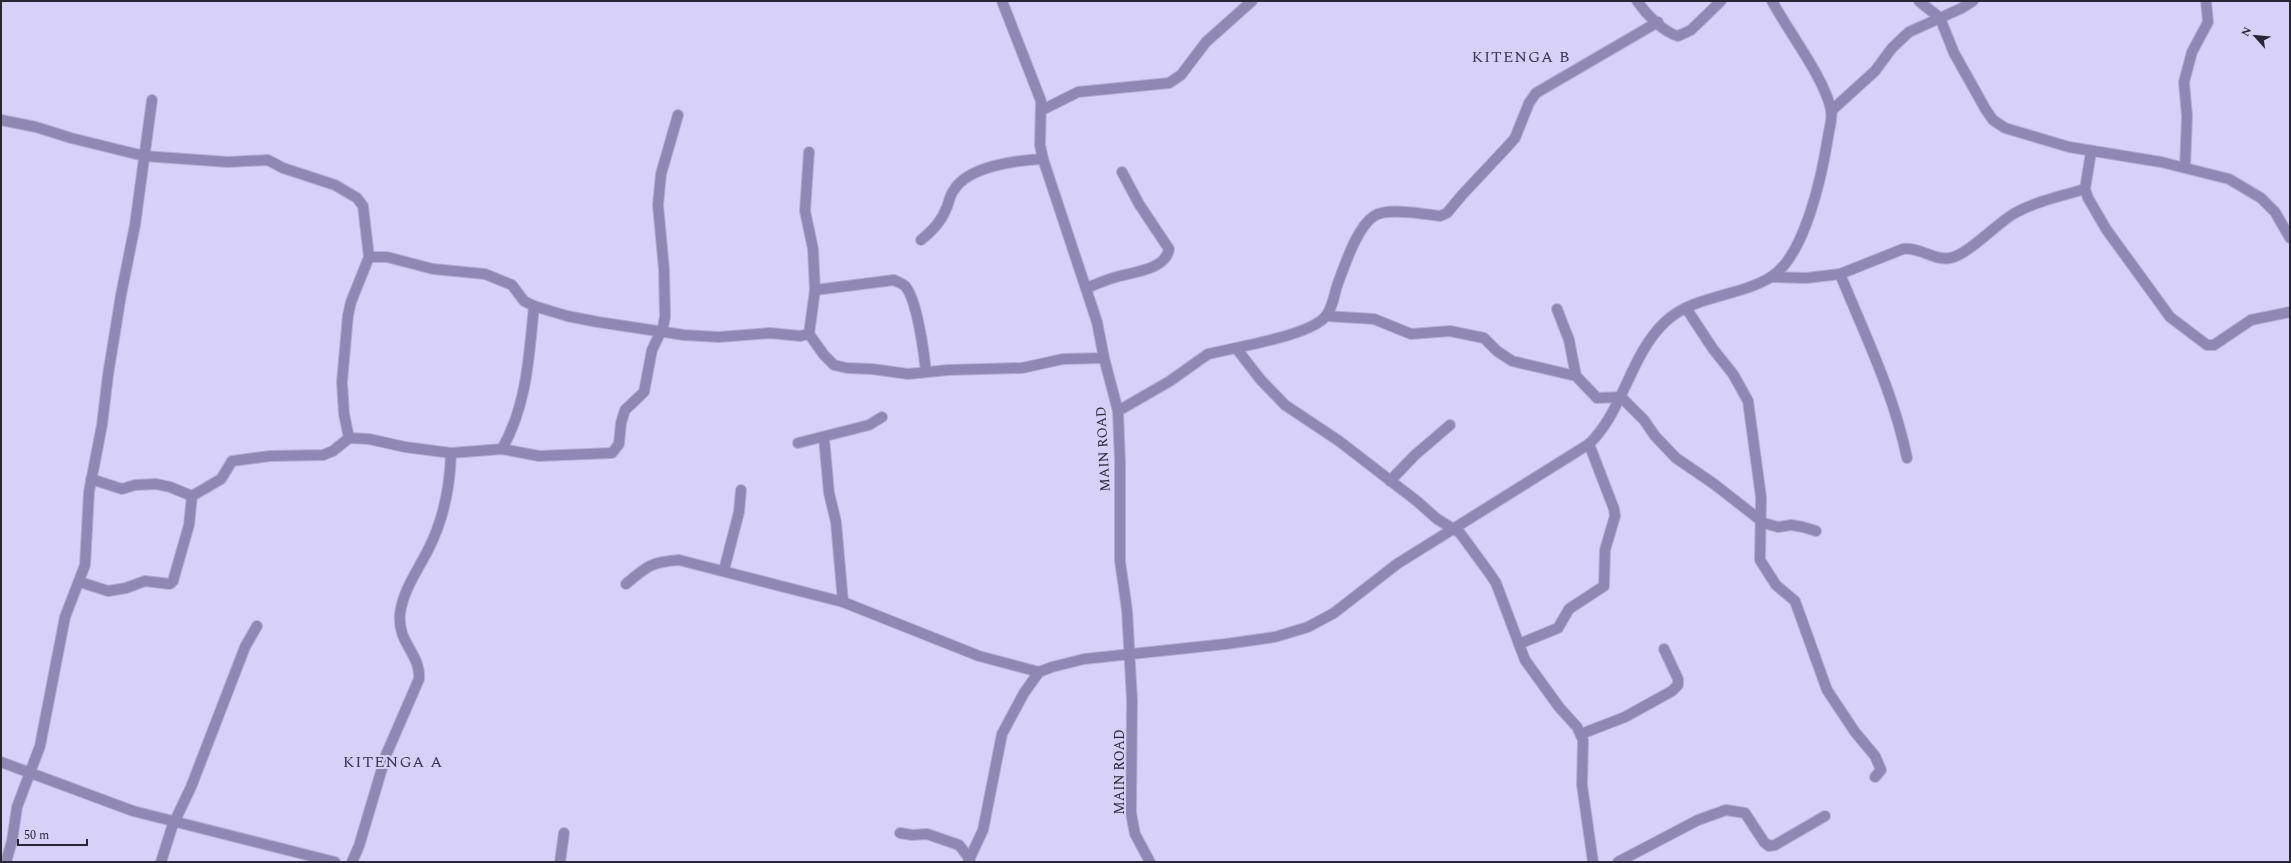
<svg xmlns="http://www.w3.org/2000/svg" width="2291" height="863" viewBox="0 0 2291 863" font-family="Spectral,serif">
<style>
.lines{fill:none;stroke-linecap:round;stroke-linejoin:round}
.street-casing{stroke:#b4afd2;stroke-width:12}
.street{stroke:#9087b5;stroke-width:10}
.labels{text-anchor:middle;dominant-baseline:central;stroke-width:4;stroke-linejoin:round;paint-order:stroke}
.street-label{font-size:14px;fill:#282534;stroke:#d7d1f9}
.quarter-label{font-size:16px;letter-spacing:1px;fill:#3e3758;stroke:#d7d1f9}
</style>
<rect width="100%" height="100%" fill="#d7d1f9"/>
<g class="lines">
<g class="street-casing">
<g id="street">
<polyline points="1002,1 1041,101 1040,145 1043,159 1097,322 1104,358 1118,411 1120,462 1120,561 1127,610 1132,700 1131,813 1135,834 1150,862"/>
<path d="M 1637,1 C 1646,14 1663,32 1678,36 L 1691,30 L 1721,1"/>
<polyline points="1919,1 1940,18 1954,53 1986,110 1993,120 2005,128 2069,147 2161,162 2229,179 2261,198 2275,212 2290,238"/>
<polyline points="1042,110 1078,92 1169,83 1181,75 1206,42 1252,1"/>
<polyline points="1831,111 1875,71 1892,48 1909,32 1962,8 1973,1"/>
<polyline points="1,120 36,127 71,138 144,156 228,162 268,160 283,168 335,185 357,198 363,206 369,257 351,302 348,315 342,382 344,414 349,438 369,439 405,447 451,453 502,449 539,456 612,453 619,444 621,423 625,410 644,392 652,350 663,327 665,317 664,269 658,205 661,174 678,115"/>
<polyline points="809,152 805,211 813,249 815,290 809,334 824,355 834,365 847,368 872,369 908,374 948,370 1022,368 1063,359 1104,358"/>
<polyline points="2091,152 2085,189 2088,198 2106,229 2170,317 2207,345 2214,345 2251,320 2290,312"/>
<polyline points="2185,167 2187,116 2184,82 2192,52 2208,22 2206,1"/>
<path d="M 921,240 C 933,230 941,222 947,207 C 949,201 950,195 954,190 C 968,166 1018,160 1043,159"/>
<polyline points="369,257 387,257 433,269 485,274 512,285 524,301 534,306 567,316 598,322 684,335 719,337 770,333 800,336 809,334"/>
<path d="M 1840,274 C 1865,335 1894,394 1907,458"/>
<path d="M 1771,277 L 1806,278 L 1840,274 L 1903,249 C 1921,247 1934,261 1950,258 C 1968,255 1997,223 2015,213 C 2037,201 2061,196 2085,189"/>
<path d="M 1087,288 C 1096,284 1106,280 1116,277 C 1132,272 1166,270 1169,249 L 1139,204 L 1122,172"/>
<path d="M 815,290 L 894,280 C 897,282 902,283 905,286 C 917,299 924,353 926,372"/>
<polyline points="1686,308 1713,349 1733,374 1748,401 1761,497 1760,560 1776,585 1795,601 1827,690 1855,732 1875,756 1881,770 1875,777"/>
<polyline points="1557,309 1569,340 1576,376"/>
<polyline points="1326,316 1374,319 1411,334 1450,331 1484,338 1497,351 1512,361 1576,376 1597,398 1621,397 1644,420 1655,436 1676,458 1714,484 1764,523 1778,527 1791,525 1803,527 1816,531"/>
<path d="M 1236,348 C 1257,343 1311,333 1325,317 C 1333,308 1334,294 1338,283 C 1345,265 1357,227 1374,216 C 1387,207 1425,214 1440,216 L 1447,213 L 1462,195 L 1507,147 L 1515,138 L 1529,103 L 1536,93 L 1658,22"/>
<polyline points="1118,411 1170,381 1208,354 1236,348 1260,379 1285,405 1339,441 1418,502 1437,519 1460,533 1490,574 1496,583 1525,660 1559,707 1577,727 1583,740 1582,785 1593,862"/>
<polyline points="824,438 829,493 836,522 843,602"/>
<polyline points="798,443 869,425 882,417"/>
<path d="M 502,449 C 527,405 529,356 534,306"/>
<polyline points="91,479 122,489 135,485 156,484 170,487 192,496"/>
<polyline points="1390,481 1415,455 1450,425"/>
<polyline points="724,570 739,512 741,490"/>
<polyline points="80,582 108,591 126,588 145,581 170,584 173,581 189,525 192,496 221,479 232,461 270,456 323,455 333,451 349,438"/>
<path d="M 626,584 C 647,566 651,562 679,560 L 843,602 L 979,656 L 1039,672"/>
<polyline points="1519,644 1558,628 1569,609 1604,586 1605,550 1615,516 1614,509 1589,444"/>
<polyline points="1581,734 1625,717 1672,691 1678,685 1678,679 1664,649"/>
<polyline points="1,762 133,811 335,862"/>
<polyline points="900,833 912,835 927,834 959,845 970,859"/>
<polyline points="6,862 12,841 17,807 40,746 65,617 85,565 89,492 102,425 108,375 121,295 135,225 152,100"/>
<polyline points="161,862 172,827 191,787 245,647 257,626"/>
<path d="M 352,862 L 359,846 L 386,755 L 419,679 C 421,654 397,643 400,614 C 403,590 418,570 428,550 C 444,519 450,488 451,453"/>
<polyline points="560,862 564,833"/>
<path d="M 968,862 L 983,830 L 1002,734 L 1024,693 L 1039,672 L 1052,667 L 1084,659 L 1226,644 L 1275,637 L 1308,627 L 1334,613 L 1397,564 L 1589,444 C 1624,410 1630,355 1665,322 C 1693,295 1739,297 1771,277 C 1805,256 1822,175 1828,137 C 1829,129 1833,118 1831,110 C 1825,79 1788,31 1772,1"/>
<polyline points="1618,862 1698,820 1726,810 1745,813 1764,842 1769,846 1775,845 1825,816"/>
</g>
</g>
<use href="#street" class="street"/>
</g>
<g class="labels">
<g class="street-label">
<text transform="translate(1103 449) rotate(-93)">MAIN ROAD</text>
<text transform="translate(1119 772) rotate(-90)">MAIN ROAD</text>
</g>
<g class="quarter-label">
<text x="1521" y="57">KITENGA B</text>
<text x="393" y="762">KITENGA A</text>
</g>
</g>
<rect width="2291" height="863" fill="none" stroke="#282534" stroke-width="4"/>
<g transform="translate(2255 36) rotate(297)" stroke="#d7d1f9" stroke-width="3" paint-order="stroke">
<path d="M0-3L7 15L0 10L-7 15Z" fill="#282534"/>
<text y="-6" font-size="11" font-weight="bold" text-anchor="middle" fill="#282534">N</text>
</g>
<path d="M18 839v6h69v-6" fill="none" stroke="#282534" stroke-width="2"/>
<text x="24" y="839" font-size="12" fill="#282534" stroke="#d7d1f9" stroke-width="3" paint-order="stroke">50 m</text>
</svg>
